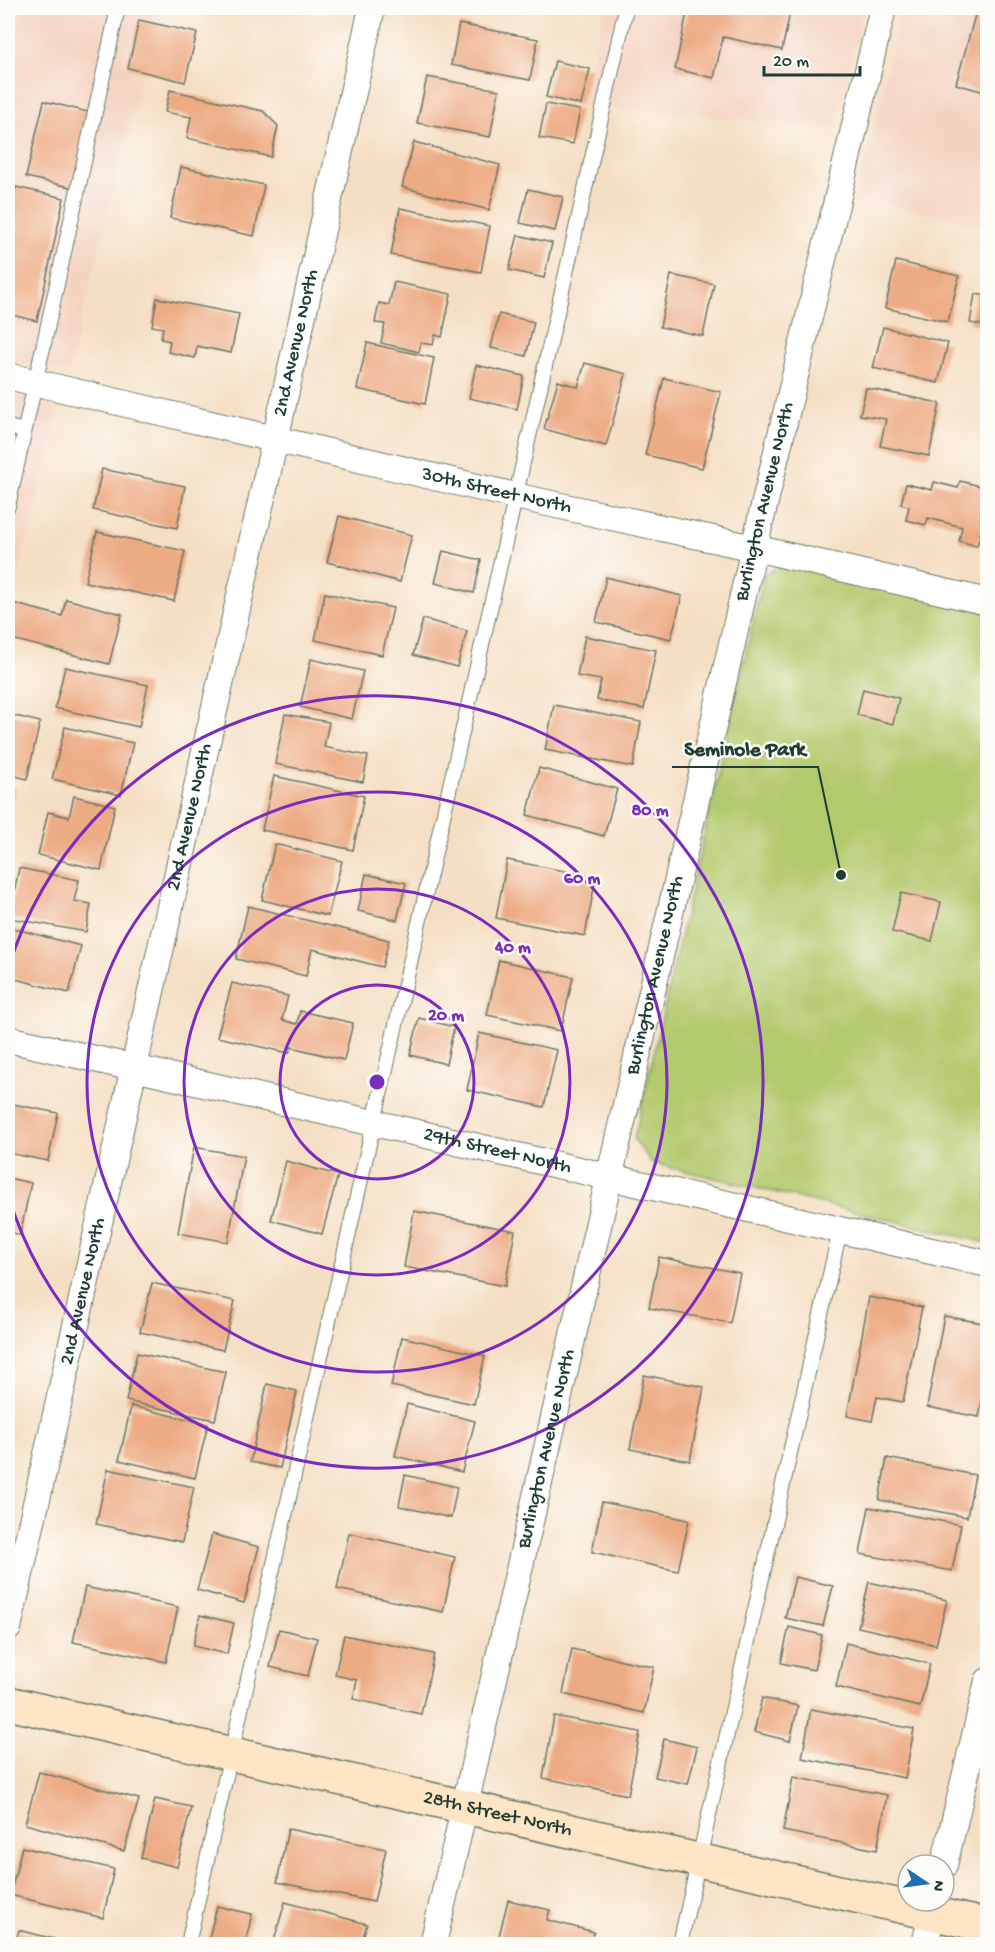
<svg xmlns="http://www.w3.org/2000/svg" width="995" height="1952" viewBox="0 0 995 1952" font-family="'Gochi Hand',sans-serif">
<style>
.built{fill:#f4d3c1}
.green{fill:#b3c96d;stroke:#698350;stroke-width:1.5}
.building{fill:#edab84}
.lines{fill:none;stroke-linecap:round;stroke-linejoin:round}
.lane-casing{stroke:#6a7666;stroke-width:16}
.street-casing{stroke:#6a7666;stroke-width:28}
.secondary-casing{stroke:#6a7666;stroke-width:36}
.lane{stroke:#fff;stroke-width:14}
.street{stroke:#fff;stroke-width:26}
.secondary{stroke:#fee5c5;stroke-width:33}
.ring{fill:none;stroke:#7b2cbf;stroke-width:3}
.labels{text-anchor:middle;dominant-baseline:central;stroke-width:5;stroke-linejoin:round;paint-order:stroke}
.street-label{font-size:20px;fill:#1f3d34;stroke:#fdfcf7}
.centre{fill:#7b2cbf;stroke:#fdfcf7;stroke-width:3}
.ring-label{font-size:18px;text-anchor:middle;font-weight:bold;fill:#7b2cbf;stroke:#fdfcf7;stroke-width:5;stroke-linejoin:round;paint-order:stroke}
.leader{fill:none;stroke:#1f3d34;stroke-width:2}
.callout-dot{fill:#1f3d34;stroke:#fdfcf7;stroke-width:2}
.callout-label{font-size:21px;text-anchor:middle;font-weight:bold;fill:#1f3d34;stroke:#fdfcf7;stroke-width:5;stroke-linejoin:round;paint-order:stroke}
</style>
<rect width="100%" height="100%" fill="#fdfcf7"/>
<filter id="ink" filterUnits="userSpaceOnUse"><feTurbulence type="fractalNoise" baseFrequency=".0167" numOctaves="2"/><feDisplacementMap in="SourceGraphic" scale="12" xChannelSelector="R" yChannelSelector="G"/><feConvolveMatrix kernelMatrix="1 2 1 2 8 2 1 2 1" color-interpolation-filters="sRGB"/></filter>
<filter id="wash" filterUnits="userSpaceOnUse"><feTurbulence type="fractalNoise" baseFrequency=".008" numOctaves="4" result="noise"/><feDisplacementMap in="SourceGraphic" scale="24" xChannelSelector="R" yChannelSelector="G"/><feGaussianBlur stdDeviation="1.35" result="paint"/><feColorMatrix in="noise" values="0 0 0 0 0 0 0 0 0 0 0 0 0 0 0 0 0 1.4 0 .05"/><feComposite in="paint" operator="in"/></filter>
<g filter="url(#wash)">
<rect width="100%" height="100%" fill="#f5dfc4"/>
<g class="built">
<polygon points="8,8 158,8 68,373 8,359"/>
<polygon points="604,8 864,8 835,128 583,106"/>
<polygon points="902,8 987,8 987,227 857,197"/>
<polygon points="8,393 60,406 8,617"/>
</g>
<polygon class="green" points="785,565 987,611 987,1243 652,1163 634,1139 764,574"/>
<g id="blocks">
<g class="building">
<polygon points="688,8 791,8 782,50 723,37 714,78 675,69"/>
<polygon points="977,8 988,8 988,93 956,84"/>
<polygon points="139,20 197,33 185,82 128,68"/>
<polygon points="459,24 538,39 530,80 451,65"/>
<polygon points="555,61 590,69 581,105 546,97"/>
<polygon points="427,77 499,90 490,137 417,123"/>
<polygon points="170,90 263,111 278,126 271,157 187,138 191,117 165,112"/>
<polygon points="44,101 92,113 74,188 26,177"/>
<polygon points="546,104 580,110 573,144 539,138"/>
<polygon points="8,120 15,122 8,151"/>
<polygon points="414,142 500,165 489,210 402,187"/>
<polygon points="181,167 264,185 254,236 170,218"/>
<polygon points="16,187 64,198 37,321 8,314 8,226"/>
<polygon points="528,189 563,197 555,231 520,223"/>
<polygon points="400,208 490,226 481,272 391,255"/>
<polygon points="518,235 552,243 544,278 509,270"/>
<polygon points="896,261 959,276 948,322 885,308"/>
<polygon points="671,275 714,284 703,336 660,327"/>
<polygon points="394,282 451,294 442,337 435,335 433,345 421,343 419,352 381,343 385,324 375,323 379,303 389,305"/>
<polygon points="975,294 988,296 988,326 970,323"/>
<polygon points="157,298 239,314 231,353 197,346 195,358 168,352 170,341 161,339 163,328 152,326"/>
<polygon points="499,314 534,322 526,356 491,348"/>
<polygon points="883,327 948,343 938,383 873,368"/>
<polygon points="367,343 434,358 425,404 357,389"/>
<polygon points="585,363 626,374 606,446 544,429 558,381 578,387"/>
<polygon points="476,365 524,376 517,409 469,398"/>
<polygon points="664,378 721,392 702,468 645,455"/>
<polygon points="866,388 940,403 929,456 880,446 886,419 860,415"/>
<polygon points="102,469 185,486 177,528 93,510"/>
<polygon points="960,481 988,488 988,504 977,546 959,541 962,527 928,518 926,525 906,520 909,506 901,504 906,484 932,490 934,482 958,488"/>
<polygon points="339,516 412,535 400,582 327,562"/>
<polygon points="97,532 185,551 174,601 85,582"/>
<polygon points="443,551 481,560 474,593 435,583"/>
<polygon points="606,577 682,596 671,639 596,622"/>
<polygon points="325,593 393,608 382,655 315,640"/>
<polygon points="66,599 122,614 109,664 8,638 8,602 62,616"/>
<polygon points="423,619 467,631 457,667 413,655"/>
<polygon points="585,636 656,650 644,709 597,700 601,680 577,676"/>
<polygon points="311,659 363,671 352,719 300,707"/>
<polygon points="65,667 148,685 139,727 55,708"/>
<polygon points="863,689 899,698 893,724 857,715"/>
<polygon points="554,705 641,722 633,767 545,750"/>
<polygon points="8,714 40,722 27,779 8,774"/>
<polygon points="285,714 329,722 324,747 368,756 363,782 275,764"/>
<polygon points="65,727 133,743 121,795 52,779"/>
<polygon points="539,768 617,789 604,836 527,815"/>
<polygon points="274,776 364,796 353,850 262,830"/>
<polygon points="8,786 15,788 8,815"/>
<polygon points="74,796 115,806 101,870 38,855 48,812 69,817"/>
<polygon points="275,844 342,861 328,916 262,900"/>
<polygon points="507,860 596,877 585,936 496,918"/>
<polygon points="19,868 79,880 74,901 91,904 86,932 9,918"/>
<polygon points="366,874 406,883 397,920 358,911"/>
<polygon points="901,893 941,902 932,941 892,932"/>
<polygon points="248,906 389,940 382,967 312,949 306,976 236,959"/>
<polygon points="8,927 81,946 69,993 8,977"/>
<polygon points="499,960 573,977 561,1031 487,1015"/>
<polygon points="232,983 288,996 282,1020 297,1024 300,1011 353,1023 344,1060 291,1047 289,1053 217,1037"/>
<polygon points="419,1018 454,1027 446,1064 410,1055"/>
<polygon points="479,1033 557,1050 544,1107 467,1090"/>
<polygon points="8,1103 58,1113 48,1161 8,1153"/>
<polygon points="194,1147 244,1156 228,1242 178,1233"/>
<polygon points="286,1161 338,1175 322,1234 271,1220"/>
<polygon points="8,1178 31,1183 20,1235 8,1232"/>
<polygon points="414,1211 515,1231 505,1286 404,1267"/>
<polygon points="659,1257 740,1273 730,1323 649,1308"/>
<polygon points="8,1265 14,1266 8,1291"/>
<polygon points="152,1283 235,1301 223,1350 140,1332"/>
<polygon points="869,1297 922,1307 903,1402 877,1397 872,1421 847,1416"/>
<polygon points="944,1316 988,1324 988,1371 979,1417 927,1407"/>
<polygon points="402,1337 485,1356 474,1404 391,1386"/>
<polygon points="137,1353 226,1372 215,1420 126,1401"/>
<polygon points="644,1375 704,1387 690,1461 630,1449"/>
<polygon points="267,1384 297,1391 280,1468 250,1462"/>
<polygon points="407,1404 475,1421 462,1472 395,1456"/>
<polygon points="131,1406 208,1424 195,1478 119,1460"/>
<polygon points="887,1458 975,1475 967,1517 879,1500"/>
<polygon points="108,1469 194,1487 182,1542 96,1524"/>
<polygon points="405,1475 457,1487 451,1518 399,1506"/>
<polygon points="602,1502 689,1520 678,1571 592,1552"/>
<polygon points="869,1507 961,1525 952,1571 860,1554"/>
<polygon points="349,1533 455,1557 443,1612 337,1589"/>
<polygon points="212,1534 259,1547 244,1603 197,1590"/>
<polygon points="795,1577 833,1586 823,1626 785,1618"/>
<polygon points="869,1582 947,1600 936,1645 858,1627"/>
<polygon points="85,1587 178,1607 166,1662 73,1642"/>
<polygon points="200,1615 234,1623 227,1654 193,1646"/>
<polygon points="789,1627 822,1635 814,1670 781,1663"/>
<polygon points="279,1629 317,1638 308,1676 270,1667"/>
<polygon points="344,1635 434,1654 421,1714 353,1699 357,1680 335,1675"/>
<polygon points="846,1643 930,1664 920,1707 836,1687"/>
<polygon points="572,1649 654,1667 644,1713 563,1694"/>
<polygon points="762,1698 798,1706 790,1741 754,1732"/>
<polygon points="811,1709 914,1729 905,1778 802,1758"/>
<polygon points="554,1716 640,1732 628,1795 543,1778"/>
<polygon points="664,1739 697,1747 688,1784 655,1777"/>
<polygon points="39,1772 139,1799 124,1851 25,1824"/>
<polygon points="793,1777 887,1795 877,1850 783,1831"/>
<polygon points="155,1799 191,1807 177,1867 141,1858"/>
<polygon points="288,1829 386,1849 374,1902 277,1882"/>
<polygon points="22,1847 114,1869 103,1918 10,1895"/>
<polygon points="508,1900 550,1910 547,1920 594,1932 590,1944 497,1944"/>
<polygon points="285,1902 367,1924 361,1944 273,1944"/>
<polygon points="217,1906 252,1914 245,1944 220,1944 208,1942"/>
<polygon points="19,1930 73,1944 15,1944"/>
</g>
</g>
</g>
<g filter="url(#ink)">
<use href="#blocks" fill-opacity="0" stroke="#6a7666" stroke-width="1.5"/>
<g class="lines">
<g class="lane-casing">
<g id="lane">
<polyline points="8,427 24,431"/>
<polyline points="8,506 118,8"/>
<polyline points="188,1944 626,8"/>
<polyline points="680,1944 840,1230"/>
</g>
</g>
<g class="street-casing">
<g id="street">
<path id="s1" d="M 8,376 L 515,496 L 754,548 L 988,602"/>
<path id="s2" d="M 8,1039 L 988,1264"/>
<path id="s3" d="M 8,1628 L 372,8"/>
<polyline points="944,1865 988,1681"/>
<path id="s4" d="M 433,1944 L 754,548 L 883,8"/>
<polyline points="925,1944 935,1901"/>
</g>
</g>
<g class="secondary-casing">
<g id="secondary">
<path id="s5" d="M 8,1703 L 988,1926"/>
</g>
</g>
<use href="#lane" class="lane"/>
<use href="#street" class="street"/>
<use href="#secondary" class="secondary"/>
</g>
</g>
<g class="ring">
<circle cx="377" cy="1082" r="97"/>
<circle cx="377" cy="1082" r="193"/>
<circle cx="377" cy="1082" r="290"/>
<path d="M8 969A386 386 0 1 1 8 1195"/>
</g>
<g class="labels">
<g class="street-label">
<text stroke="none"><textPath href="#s3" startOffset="1317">2nd Avenue North</textPath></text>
<text stroke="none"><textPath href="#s1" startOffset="502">30th Street North</textPath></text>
<text stroke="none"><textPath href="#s4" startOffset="1480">Burlington Avenue North</textPath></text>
<text stroke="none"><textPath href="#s3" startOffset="831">2nd Avenue North</textPath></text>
<text stroke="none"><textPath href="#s4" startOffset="994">Burlington Avenue North</textPath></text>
<text stroke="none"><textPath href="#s2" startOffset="502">29th Street North</textPath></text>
<text stroke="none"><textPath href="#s3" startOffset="345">2nd Avenue North</textPath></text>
<text stroke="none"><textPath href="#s4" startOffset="508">Burlington Avenue North</textPath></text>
<text stroke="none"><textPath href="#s5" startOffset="502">28th Street North</textPath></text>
</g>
</g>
<circle cx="377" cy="1082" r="9" class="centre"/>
<g class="ring-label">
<text x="650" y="815">80 m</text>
<text x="582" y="883">60 m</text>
<text x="513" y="952">40 m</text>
<text x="446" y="1020">20 m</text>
</g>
<path class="leader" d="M841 875L818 767H672"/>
<circle class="callout-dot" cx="841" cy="875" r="6"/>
<g class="callout-label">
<text x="745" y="755">Seminole Park</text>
</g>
<rect width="995" height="1952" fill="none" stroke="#fdfcf7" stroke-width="30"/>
<g transform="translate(926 1883) rotate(103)"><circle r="28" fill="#fdfcf7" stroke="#a4b0a9" stroke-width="1.5"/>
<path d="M0-4.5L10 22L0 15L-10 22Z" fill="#1f6fb2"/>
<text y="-9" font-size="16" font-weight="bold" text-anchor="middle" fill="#1f3d34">N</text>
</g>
<path d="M764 66v9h96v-9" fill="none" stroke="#1f3d34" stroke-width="3"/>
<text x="773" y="66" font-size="18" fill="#1f3d34" stroke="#fdfcf7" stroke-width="4.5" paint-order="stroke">20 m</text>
</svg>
